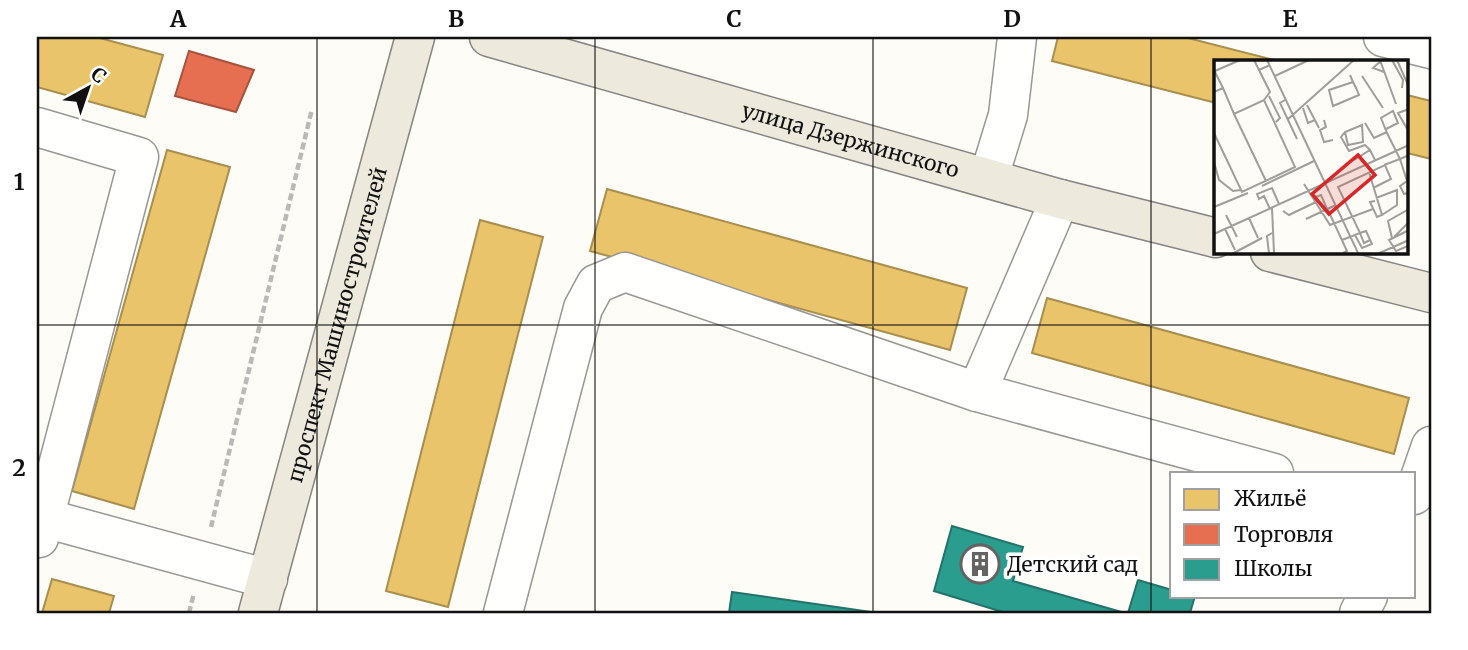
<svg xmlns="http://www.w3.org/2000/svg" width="1468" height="650" viewBox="0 0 1468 650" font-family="Merriweather,serif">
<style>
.homes{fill:#e9c46a;stroke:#a88e4f;stroke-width:2}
.shops{fill:#e76f51;stroke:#a7533e;stroke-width:2}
.schools{fill:#2a9d8f;stroke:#227369;stroke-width:2}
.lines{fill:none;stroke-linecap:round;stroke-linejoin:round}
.minor-casing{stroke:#979795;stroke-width:41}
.major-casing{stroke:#858482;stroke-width:41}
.path{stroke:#b9b9b8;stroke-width:4.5;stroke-dasharray:7 3.5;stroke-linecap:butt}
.minor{stroke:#fffffe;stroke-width:38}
.major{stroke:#ede9dc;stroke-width:38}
.grid{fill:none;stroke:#111;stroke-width:2;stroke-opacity:0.55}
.labels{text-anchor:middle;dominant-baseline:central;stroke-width:7;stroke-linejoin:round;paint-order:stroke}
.street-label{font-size:21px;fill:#111;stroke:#fff}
.poi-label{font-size:21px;fill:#111;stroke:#fff;text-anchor:start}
.inset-road{fill:none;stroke:#9f9e9b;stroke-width:2}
.view{fill:#d62828;fill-opacity:0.15;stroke:#d62828;stroke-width:3.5}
.inset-edge{fill:none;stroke:#111;stroke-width:3.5}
.neatline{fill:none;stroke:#111;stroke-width:2.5}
.grid-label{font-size:23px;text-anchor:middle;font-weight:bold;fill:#111}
</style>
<rect width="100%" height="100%" fill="#fdfcf7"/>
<g class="homes">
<polygon points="37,37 96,37 163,55 145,117 37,87"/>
<polygon points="1058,37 1184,37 1278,61 1216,61 1216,103 1052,61"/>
<polygon points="1407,95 1431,101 1431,159 1407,153"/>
<polygon points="167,150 230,167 134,509 72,491"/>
<polygon points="607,189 967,288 950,350 590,251"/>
<polygon points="480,220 543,237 448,607 386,591"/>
<polygon points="1047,298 1409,398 1394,454 1032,353"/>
<polygon points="52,579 114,596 109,613 42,613"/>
</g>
<polygon class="shops" points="189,51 254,70 236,112 175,96"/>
<g class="schools">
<polygon points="952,526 1023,547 1013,581 1125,613 1006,613 934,591"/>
<polygon points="1138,580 1172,590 1172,596 1195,596 1190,613 1128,613"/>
<polygon points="732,592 878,613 729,613"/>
</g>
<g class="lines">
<g class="minor-casing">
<g id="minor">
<polyline points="1383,37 1431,49"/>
<polyline points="37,127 139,157 39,538"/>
<polyline points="989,177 1008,115 1017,37"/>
<polyline points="977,392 1060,199"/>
<polyline points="1414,495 1431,446"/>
<polyline points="37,516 268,579"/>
<polyline points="503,613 583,308 596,284 625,272 977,392 1274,473"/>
<polyline points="1359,613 1368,596"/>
</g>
</g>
<g class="major-casing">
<g id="major">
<path id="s1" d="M 489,37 L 1060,199 L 1216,238"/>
<polyline points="1270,252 1431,293"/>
<path id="s2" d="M 258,613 L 415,37"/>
</g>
</g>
<g class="path">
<polyline points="211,527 312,109"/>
<polyline points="189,613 194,593"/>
</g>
<use href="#minor" class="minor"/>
<use href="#major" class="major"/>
</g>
<path class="grid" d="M 317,37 L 317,613M 595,37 L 595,613M 873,37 L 873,613M 1151,37 L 1151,613M 37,325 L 1431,325"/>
<defs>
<g id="building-ring" transform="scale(2.0125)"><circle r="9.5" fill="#fff" stroke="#646362" stroke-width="1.5"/><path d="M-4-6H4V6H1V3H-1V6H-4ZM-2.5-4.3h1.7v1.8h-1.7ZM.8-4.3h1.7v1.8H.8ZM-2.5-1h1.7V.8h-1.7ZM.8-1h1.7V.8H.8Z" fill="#646362"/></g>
</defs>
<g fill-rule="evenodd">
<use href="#building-ring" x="980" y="564"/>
</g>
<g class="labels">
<g class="street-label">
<text stroke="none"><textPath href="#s1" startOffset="376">улица Дзержинского</textPath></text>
<text stroke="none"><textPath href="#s2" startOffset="299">проспект Машиностроителей</textPath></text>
</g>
<g class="poi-label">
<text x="1007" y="564">Детский сад</text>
</g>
</g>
<g transform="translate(1214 60)">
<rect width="194" height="194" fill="#fdfcf7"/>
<path class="inset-road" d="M 40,0 L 45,10 L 56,5M 53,0 L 145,195M 166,0 L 182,44M 178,0 L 189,20 L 188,28M 183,0 L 194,25M 167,1 L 159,8 L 170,12M 0,10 L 9,28 L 0,32M 45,10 L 56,32 L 50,40M 1,11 L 26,0M 136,15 L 139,22 L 143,30 L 145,35 L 119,46 L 115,30 L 139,22M 61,16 L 95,0M 148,16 L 169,48M 55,36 L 66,58 L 62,62M 71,40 L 66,43 L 83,79M 93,45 L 105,68M 89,48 L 94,63 L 101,60M 195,49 L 184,53 L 195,72M 20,54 L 52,121M 73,60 L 140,0M 110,60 L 112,67 L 106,70 L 110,82 L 119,80M 151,63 L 160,78 L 173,72M 131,72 L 134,85 L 149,82 L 148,65 L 131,72 L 127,77 L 135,91 L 151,85 L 156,90M 0,73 L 28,132 L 81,107 L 50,40 L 20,54 L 9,28M 140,100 L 156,90 L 161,100M 0,102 L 5,120 L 19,131 L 27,130M 170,105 L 186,99 L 173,73 L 167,58 L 179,51 L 184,63 L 172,69M 155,112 L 168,155 L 163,157 L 156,142 L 161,141M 90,124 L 116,165 L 159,149M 48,126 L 100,101M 194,133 L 190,134 L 186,126 L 193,121 L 186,99 L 195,95M 99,138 L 107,135 L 113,149M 162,138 L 183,130 L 183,145 L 168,155M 0,147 L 34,133M 58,148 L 60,193 L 55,194 L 53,176 L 58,173M 56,149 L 50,136 L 45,139 L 43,134 L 58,128 L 65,144M 114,150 L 133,191 L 129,193M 69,151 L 75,155 L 102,142M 12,155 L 23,177M 35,158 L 44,178M 92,159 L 122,145M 11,169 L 21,190M 0,174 L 195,85M 141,175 L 148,188 L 158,184 L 152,171 L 146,173 L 124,127 L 171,105 L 177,119 L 159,128M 180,177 L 195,162M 178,178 L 174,161 L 195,149M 128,180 L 146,173 L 150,183 L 156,180M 194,186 L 182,191 L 175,180 L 195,170M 16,195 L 48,178M 161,195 L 195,180"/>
<path class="view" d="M 144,95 L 161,115 L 115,154 L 98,134 Z"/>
<rect width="194" height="194" class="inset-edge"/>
</g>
<rect width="1468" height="650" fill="none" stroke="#ffffff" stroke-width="77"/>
<rect x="1170" y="472" width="245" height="126" fill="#ffffff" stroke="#a0a0a0" stroke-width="2"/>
<rect x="1184" y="489" width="35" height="21" fill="#e9c46a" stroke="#a0a0a0" stroke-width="2"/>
<text x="1234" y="506" font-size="21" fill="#111111">Жильё</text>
<rect x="1184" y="524" width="35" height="21" fill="#e76f51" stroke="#a0a0a0" stroke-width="2"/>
<text x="1234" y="542" font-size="21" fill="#111111">Торговля</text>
<rect x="1184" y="559" width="35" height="21" fill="#2a9d8f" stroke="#a0a0a0" stroke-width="2"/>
<text x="1234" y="576" font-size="21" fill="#111111">Школы</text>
<g transform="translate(88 88) rotate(40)" stroke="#ffffff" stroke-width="5" paint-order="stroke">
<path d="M0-5L12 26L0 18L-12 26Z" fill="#111111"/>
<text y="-10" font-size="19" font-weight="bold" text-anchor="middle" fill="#111111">С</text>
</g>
<rect x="38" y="38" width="1392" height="574" class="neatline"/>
<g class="grid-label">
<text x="178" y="27">A</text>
<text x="456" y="27">B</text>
<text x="734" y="27">C</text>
<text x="1012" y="27">D</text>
<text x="1290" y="27">E</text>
<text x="19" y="190">1</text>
<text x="19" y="476">2</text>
</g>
</svg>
